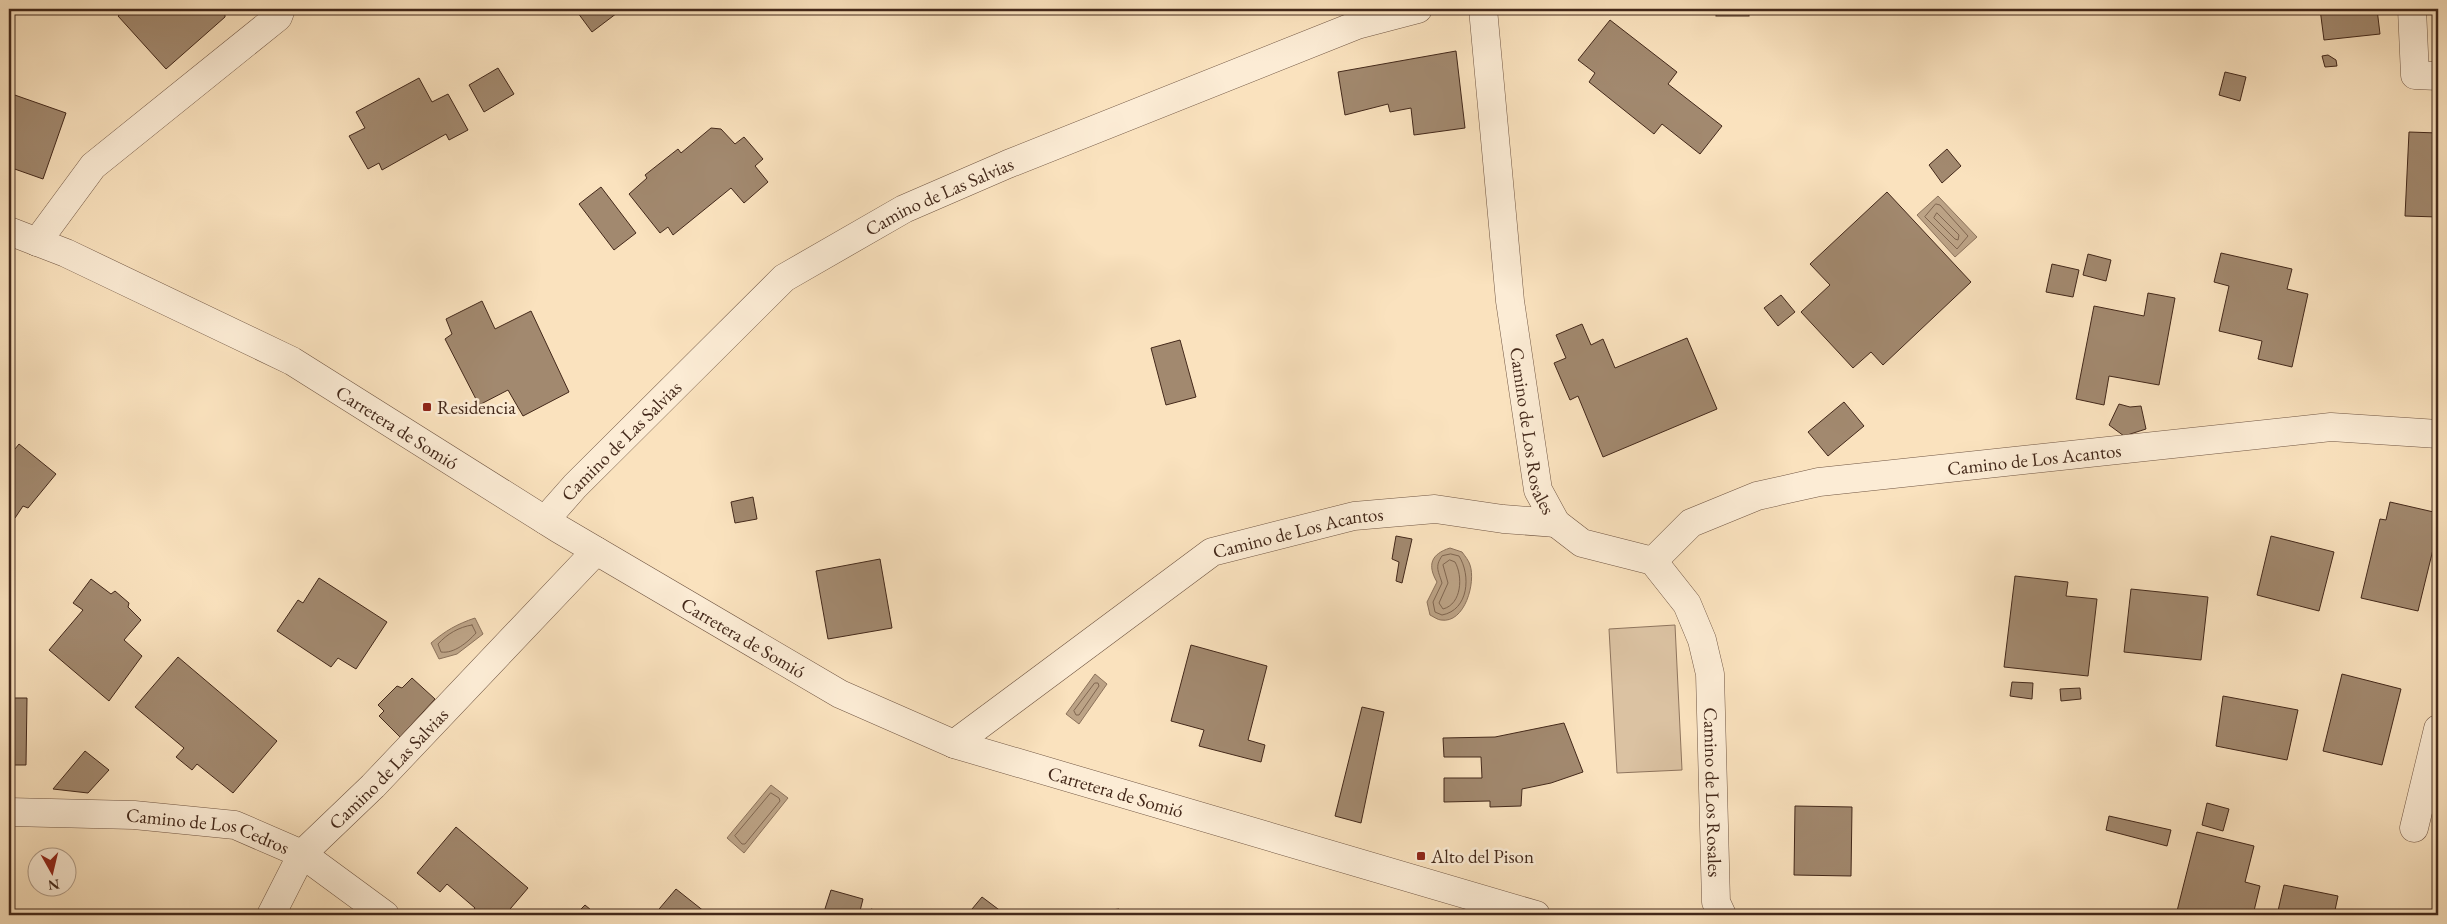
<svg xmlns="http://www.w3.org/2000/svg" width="2447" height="924" viewBox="0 0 2447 924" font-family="'EB Garamond',serif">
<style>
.green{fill:#dbc2a2;stroke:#8f755e}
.water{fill:#bca386;stroke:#8c725b}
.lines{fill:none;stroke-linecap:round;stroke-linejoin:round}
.shore{stroke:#806650;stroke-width:1}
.building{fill:#a2896f;stroke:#43281a}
.minor-casing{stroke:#715643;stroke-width:29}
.minor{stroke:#fcecd5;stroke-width:28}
.poi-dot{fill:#8f2418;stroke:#fcecd5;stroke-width:2}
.labels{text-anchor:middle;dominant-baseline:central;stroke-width:5;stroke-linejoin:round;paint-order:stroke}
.street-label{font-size:19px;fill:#43281a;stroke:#fcecd5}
.poi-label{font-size:19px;fill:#43281a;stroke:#fcecd5;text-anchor:start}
</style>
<rect width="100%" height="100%" fill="#fae2be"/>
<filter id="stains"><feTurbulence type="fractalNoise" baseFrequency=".004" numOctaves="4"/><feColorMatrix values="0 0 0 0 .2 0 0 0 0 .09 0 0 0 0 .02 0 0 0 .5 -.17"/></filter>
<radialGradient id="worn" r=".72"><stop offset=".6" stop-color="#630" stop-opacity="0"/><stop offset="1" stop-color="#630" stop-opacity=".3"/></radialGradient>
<polygon class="green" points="1675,625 1682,770 1617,773 1609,629"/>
<g class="water">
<polygon points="1938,196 1977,237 1955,257 1917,215"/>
<path d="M 1450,548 L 1462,552 C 1465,556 1469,561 1470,565 C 1476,582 1465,624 1441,620 C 1438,620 1434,617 1430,615 L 1427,602 L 1437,582 C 1427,565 1431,554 1450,548 Z"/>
<path d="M 475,618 L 483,634 L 457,654 L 439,659 L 431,643 C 445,631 457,624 475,618 Z"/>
<polygon points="1095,674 1107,684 1079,724 1066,714"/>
<polygon points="771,785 788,798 744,853 727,838"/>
</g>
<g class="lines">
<g class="shore">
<polygon points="1936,204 1940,205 1968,236 1957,249 1925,217"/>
<polygon points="1937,213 1959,235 1958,240 1955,239 1934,218"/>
<path d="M 1451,554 L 1459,556 C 1471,575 1469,610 1442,615 L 1435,612 L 1433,602 L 1442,583 C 1439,572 1434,567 1442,556 Z"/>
<path d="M 1450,560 L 1455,562 C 1463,576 1462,604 1443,609 L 1439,603 L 1448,583 L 1443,565 Z"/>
<path d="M 472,625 L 476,633 C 468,642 454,654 441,652 L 438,644 C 447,634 459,627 472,625 Z"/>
<polygon points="1095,683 1098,683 1099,686 1079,715 1076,715 1074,711"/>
<polygon points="771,793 779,798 780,801 745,844 742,844 735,836"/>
</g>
</g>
<g class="building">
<polygon points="126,9 156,9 159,12 162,9 225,9 225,17 166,69 118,16"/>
<polygon points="575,9 620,9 621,10 592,32"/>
<rect x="1716" y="9" width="33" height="7"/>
<polygon points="2320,9 2377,9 2380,34 2324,40"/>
<polygon points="1610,20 1677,72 1668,84 1722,126 1700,154 1662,124 1654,134 1589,82 1595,73 1578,60"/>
<polygon points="1456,51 1465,128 1414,135 1411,108 1390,112 1388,104 1345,115 1338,72"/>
<polygon points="2328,55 2336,60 2337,66 2325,67 2322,56"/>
<polygon points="498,68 514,94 484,112 469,85"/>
<polygon points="2225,72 2246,77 2240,101 2219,95"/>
<polygon points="419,78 432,102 448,94 468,130 449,140 446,134 382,170 379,163 368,169 349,136 365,128 356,112"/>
<polygon points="9,93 66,113 43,179 9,167"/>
<polygon points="711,128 721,129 735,144 744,137 763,159 755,166 768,182 744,203 731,188 673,235 668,227 660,233 629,194 647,178 645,175 678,149 681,153"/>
<polygon points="2409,132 2438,133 2438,217 2405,216"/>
<polygon points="1947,149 1961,166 1942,183 1929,165"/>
<polygon points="601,187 636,233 614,250 579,204"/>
<polygon points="1887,192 1971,282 1883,365 1871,352 1853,368 1801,312 1830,285 1810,264"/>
<polygon points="2221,253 2292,269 2287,289 2308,294 2292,367 2258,359 2262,341 2219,331 2229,286 2214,282"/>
<polygon points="2088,254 2111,260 2106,281 2083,275"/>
<polygon points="2052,264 2079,270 2073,297 2046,292"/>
<polygon points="2148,293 2175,298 2159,385 2109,376 2104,405 2076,399 2094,306 2144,316"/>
<polygon points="1781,295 1795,312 1778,326 1764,308"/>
<polygon points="482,301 495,329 531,311 569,392 523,416 508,390 479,405 445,339 452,334 446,319"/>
<polygon points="1582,324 1591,345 1603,339 1615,368 1687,338 1717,409 1603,457 1578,396 1570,400 1554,363 1566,358 1556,335"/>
<polygon points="1180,340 1196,397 1166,405 1151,348"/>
<polygon points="1844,402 1864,426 1828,456 1808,432"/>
<polygon points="2119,404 2130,407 2141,406 2146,429 2124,436 2109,425"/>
<polygon points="9,444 15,449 19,444 56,474 28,508 23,506 15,518 9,513"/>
<polygon points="753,497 757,519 735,523 731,502"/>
<polygon points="2390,502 2438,513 2438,529 2418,611 2361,598 2380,519 2386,520"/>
<polygon points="1396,536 1412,539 1402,583 1396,581 1399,562 1392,559"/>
<polygon points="2271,536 2334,552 2319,611 2257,595"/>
<polygon points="880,559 892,628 828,639 816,571"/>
<polygon points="2015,576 2068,582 2066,596 2097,599 2088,676 2004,667"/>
<polygon points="319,578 387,622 356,669 338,658 331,667 277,631 298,600 303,603"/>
<polygon points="91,579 111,594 115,591 129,603 128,607 141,620 124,640 142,656 109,701 49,650 83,610 73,603"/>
<polygon points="2131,589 2208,597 2201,660 2124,652"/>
<polygon points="1191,645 1267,666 1248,740 1265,745 1261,762 1199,746 1204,730 1171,721"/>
<polygon points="178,657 277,741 233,793 197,764 192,770 176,757 184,748 135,707"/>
<polygon points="2342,674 2401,689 2382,765 2323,751"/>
<polygon points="412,678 435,699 400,737 379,716 384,711 378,705 397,686 402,688"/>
<polygon points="2012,682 2033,683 2032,699 2010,696"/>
<polygon points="2080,688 2081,699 2061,701 2060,689"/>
<polygon points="2223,696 2298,710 2287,760 2216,746"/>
<polygon points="9,698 27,698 26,765 9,765"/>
<polygon points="1362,707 1384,712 1361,823 1335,816"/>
<polygon points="1564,723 1583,772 1551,783 1522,789 1521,806 1490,807 1490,801 1444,802 1444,778 1482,778 1481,757 1444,757 1443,738 1495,737"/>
<polygon points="85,751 109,770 88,793 53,789"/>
<polygon points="2207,803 2229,809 2223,831 2202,825"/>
<polygon points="1795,806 1852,807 1851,876 1794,875"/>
<polygon points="2109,816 2171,830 2167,846 2106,830"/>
<polygon points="456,827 528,888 505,915 469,915 475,908 447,884 440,892 417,873"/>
<polygon points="2197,832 2254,846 2245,882 2260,886 2253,915 2176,915"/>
<polygon points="2284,885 2338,896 2334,915 2277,915"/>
<polygon points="676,889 705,912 702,915 654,915"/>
<polygon points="831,890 863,899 859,915 823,915"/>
<polygon points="982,897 1006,915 967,915"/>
<polygon points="585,905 597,915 575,915"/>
<polygon points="871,909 893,915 869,915"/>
<polygon points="1119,909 1122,915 1074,915"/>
</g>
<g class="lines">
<g class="minor-casing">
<g id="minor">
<path id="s1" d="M 1483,9 L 1510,301 L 1538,490 L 1556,523 L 1582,543 L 1653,561 L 1687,604 L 1702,640 L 1710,674 L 1716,902 L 1722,915"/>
<polyline points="2412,9 2415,75 2438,76"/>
<path id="s2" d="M 9,231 L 66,253 L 292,361 L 559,529 L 840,694 L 954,744 L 1536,915"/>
<polyline points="37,242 93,166 278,17 281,9"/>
<path id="s3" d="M 545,520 L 575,486 L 784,278 L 904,209 L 1008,164 L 1357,25 L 1418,9"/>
<path id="s4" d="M 1653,561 L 1691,523 L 1757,496 L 1819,482 L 2331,427 L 2438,434"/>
<path id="s5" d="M 954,744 L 1212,552 L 1354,516 L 1435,509 L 1503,519 L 1556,523"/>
<path id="s6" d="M 9,812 L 134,815 L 235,825 L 302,854 L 385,915"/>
<polyline points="2414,828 2438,729"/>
<path id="s7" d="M 271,915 L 302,854 L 373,786 L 596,551"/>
</g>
</g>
<use href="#minor" class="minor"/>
</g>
<g class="poi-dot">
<rect x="422" y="402" width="10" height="10" rx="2.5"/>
<rect x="1416" y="851" width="10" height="10" rx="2.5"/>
</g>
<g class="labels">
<g class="street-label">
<text stroke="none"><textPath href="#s3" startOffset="516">Camino de Las Salvias</textPath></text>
<text stroke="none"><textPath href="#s2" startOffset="436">Carretera de Somió</textPath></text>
<text stroke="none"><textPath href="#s1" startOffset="425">Camino de Los Rosales</textPath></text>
<text stroke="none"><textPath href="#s3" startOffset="110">Camino de Las Salvias</textPath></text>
<text stroke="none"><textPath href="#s4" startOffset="405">Camino de Los Acantos</textPath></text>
<text stroke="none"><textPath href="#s5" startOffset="410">Camino de Los Acantos</textPath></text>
<text stroke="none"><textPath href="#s2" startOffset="841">Carretera de Somió</textPath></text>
<text stroke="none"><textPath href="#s7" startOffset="190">Camino de Las Salvias</textPath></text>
<text stroke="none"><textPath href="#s2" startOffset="1246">Carretera de Somió</textPath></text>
<text stroke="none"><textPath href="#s1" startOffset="875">Camino de Los Rosales</textPath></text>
<text stroke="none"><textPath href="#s6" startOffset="201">Camino de Los Cedros</textPath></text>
</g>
<g class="poi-label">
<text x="437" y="407">Residencia</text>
<text x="1431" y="856">Alto del Pison</text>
</g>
</g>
<rect width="2447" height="924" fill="none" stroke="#fae2be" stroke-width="30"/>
<rect x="10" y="10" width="2427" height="904" fill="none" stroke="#43281a" stroke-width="2.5"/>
<rect x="15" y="15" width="2417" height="894" fill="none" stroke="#43281a"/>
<g transform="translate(52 872) rotate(172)"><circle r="24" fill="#fcecd5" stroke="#b29e8a"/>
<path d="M0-4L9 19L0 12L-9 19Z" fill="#8f2418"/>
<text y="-8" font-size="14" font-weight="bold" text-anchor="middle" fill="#43281a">N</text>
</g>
<rect width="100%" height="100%" filter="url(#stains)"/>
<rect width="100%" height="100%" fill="url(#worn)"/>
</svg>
